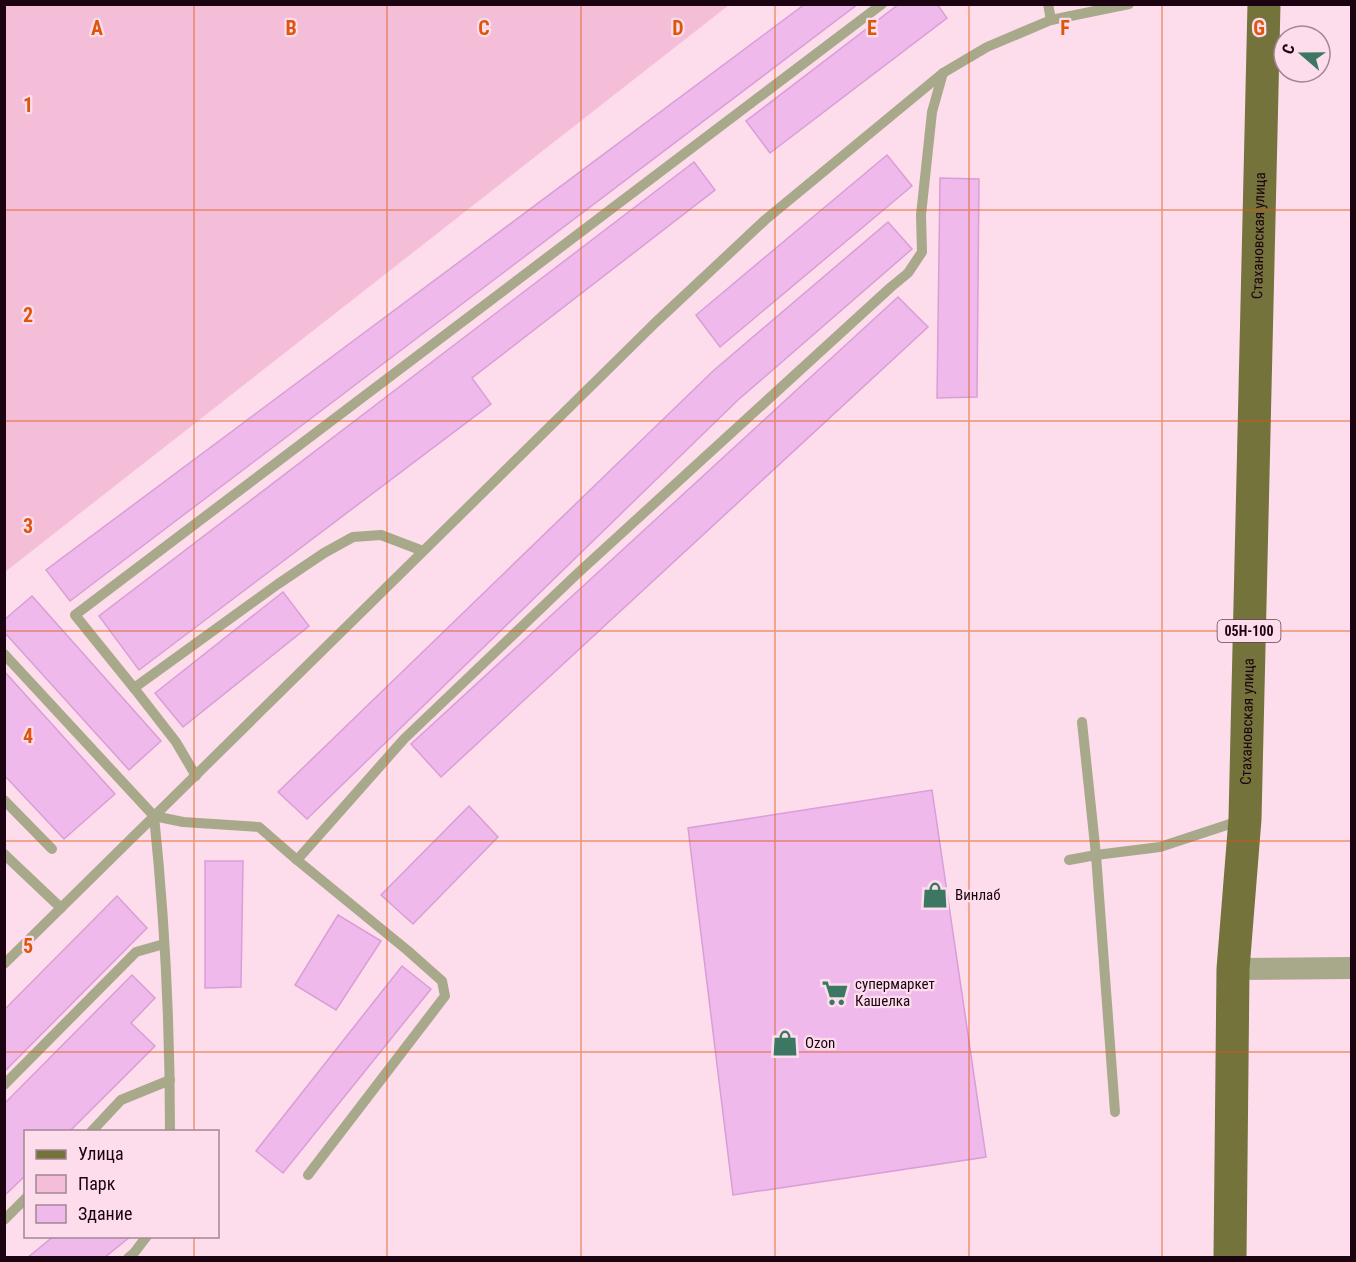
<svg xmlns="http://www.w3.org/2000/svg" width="1356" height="1262" viewBox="0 0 1356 1262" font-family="'Roboto Condensed',sans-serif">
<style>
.green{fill:#f5bed8}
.building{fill:#efb9ec;stroke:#da9ed6;stroke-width:1.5}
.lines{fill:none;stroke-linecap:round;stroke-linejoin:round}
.lane{stroke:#a8a88b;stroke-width:10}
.street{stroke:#a8a88b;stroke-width:22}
.primary{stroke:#74733c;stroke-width:33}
.grid{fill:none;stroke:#de550c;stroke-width:1.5;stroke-opacity:0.55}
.labels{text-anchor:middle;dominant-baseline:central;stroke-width:4.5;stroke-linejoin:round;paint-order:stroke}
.shield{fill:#fdddec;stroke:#604453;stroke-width:1.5}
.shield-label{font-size:14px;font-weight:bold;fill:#1c0311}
.street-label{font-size:15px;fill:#1c0311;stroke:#fdddec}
.poi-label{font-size:15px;fill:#1c0311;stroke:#fdddec;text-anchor:start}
.grid-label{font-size:20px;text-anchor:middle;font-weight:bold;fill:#de550c;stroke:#fdddec;stroke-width:4.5;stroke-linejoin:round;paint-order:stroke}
</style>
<rect width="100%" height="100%" fill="#fdddec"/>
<polygon class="green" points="5,4 729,4 729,5 5,572"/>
<g class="building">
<polygon points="805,4 858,4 70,601 46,570"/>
<polygon points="899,4 937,4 947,18 770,153 746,121"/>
<polygon points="887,155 912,186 720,347 696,315"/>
<polygon points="694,162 715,190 472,378 491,404 139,670 99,616"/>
<polygon points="940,178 979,179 977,397 937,398"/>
<polygon points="888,222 912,249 738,400 307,819 278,792 713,371"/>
<polygon points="898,297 928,327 441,777 411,744"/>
<polygon points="283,592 309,626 183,727 155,693"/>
<polygon points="32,596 161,741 129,770 4,632 4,620"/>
<polygon points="4,671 115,794 64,839 4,775"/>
<polygon points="932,790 986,1157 733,1195 688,828"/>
<polygon points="469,806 498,837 413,924 381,895"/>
<polygon points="205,861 243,861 241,987 205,988"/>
<polygon points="117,896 147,928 4,1072 4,1010"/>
<polygon points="338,915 381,941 336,1010 295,985"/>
<polygon points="402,966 431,989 283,1173 256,1151"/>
<polygon points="132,975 155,998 131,1023 155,1046 69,1132 26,1132 26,1175 4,1196 4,1104"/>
<polygon points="54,1236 131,1236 104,1258 27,1258"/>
</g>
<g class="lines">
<g class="lane">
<polyline points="1048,4 1051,20"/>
<polyline points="4,654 154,816"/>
<polyline points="134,688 75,615 882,4"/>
<polyline points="1082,722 1096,855 1115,1112"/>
<polyline points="196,776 176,742 134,688 278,584 324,553 353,537 381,535 423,551"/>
<polyline points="4,800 52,849"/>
<polyline points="4,854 61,908"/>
<polyline points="297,860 404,739 578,573 891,287 908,273 922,252 921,215 932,112 943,73"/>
<polyline points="1069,860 1096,855 1160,847 1242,820"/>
<polyline points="4,964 656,322 765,220 943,73 987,47 1051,20 1129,4"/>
<polyline points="4,1085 136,952 164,944"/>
<polyline points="91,1132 121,1100 170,1080"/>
<path d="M 170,1132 C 170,1026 165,921 154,816 L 183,822 L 259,827 L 297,860 L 407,950 L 442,981 L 445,996 L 308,1175"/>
<polyline points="4,1220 26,1198"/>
<polyline points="128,1258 134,1253 147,1236"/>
</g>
<polyline class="street" points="1233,969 1352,968"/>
<path class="primary" id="s1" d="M 1230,1258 L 1233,969 L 1245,819 L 1264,4"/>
</g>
<path class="grid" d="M 194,4 L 194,1132M 387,4 L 387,1258M 581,4 L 581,1258M 775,4 L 775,1258M 969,4 L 969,1258M 1162,4 L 1162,1258M 4,210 L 1352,210M 4,421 L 1352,421M 4,631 L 1352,631M 4,841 L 1352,841M 4,1052 L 1352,1052M 194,1236 L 194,1258"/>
<defs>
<g id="shop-bare" transform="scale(2.07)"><path d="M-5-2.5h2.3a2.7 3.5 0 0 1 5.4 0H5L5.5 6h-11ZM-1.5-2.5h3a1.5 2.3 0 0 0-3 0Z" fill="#3b7762" stroke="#fdddec" stroke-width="2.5" paint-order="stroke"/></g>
<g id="supermarket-bare" transform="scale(2.07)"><path d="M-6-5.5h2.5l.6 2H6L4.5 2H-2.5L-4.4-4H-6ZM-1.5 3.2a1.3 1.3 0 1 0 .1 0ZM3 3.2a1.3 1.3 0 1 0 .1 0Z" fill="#3b7762" stroke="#fdddec" stroke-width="2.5" paint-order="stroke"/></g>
</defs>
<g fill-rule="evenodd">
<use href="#shop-bare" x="935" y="895"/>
<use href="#supermarket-bare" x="835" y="993"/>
<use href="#shop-bare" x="785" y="1043"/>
</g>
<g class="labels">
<rect class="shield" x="1217.5" y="620" width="63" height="22" rx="4.5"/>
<g class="shield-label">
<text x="1249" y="631">05Н-100</text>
</g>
<g class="street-label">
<text stroke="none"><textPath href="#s1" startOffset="1023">Стахановская улица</textPath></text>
<text stroke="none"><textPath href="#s1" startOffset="537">Стахановская улица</textPath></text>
</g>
<g class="poi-label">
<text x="955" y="895">Винлаб</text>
<text x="855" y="984">супермаркет<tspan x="855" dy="17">Кашелка</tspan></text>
<text x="805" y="1043">Ozon</text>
</g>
</g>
<g class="grid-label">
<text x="97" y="35">A</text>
<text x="291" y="35">B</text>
<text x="484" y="35">C</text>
<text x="678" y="35">D</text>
<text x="872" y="35">E</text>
<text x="1065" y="35">F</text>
<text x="1259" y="35">G</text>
<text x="28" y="112">1</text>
<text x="28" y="322">2</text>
<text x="28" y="533">3</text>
<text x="28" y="743">4</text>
<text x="28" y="953">5</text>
</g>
<rect width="1356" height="1262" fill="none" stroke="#1c0311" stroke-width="12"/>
<rect x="24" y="1130" width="195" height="108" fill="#fdddec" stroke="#a38694" stroke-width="1.5"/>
<rect x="36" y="1150" width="30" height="9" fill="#74733c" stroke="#a38694" stroke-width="1.5"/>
<text x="78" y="1160" font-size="18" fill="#1c0311">Улица</text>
<rect x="36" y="1175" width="30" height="18" fill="#f5bed8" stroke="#a38694" stroke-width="1.5"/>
<text x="78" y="1190" font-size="18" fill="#1c0311">Парк</text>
<rect x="36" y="1205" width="30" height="18" fill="#efb9ec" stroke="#a38694" stroke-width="1.5"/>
<text x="78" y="1220" font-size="18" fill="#1c0311">Здание</text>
<g transform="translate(1302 54) rotate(290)"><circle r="28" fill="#fdddec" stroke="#a38694" stroke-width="1.5"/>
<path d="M0-4.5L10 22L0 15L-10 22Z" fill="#3b7762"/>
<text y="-9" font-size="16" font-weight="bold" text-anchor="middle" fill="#1c0311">С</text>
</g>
</svg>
